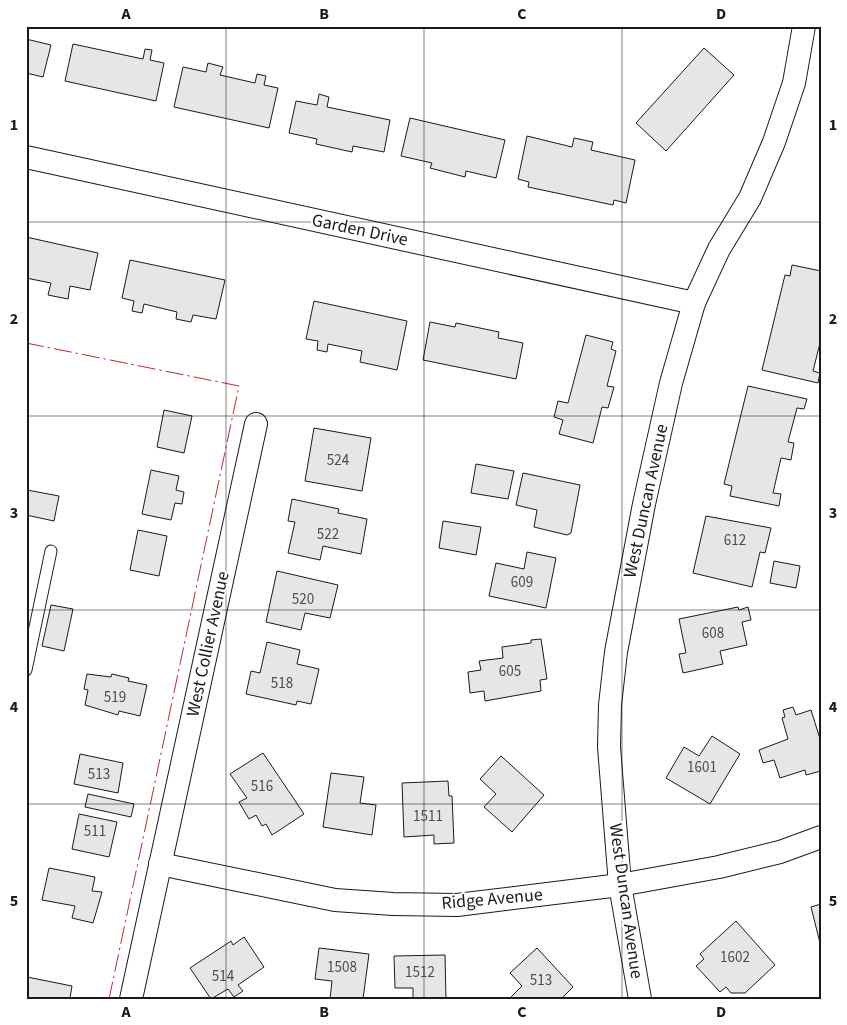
<svg xmlns="http://www.w3.org/2000/svg" width="847" height="1025" viewBox="0 0 847 1025" font-family="'Source Sans 3',sans-serif">
<style>
.building{fill:#e6e6e6;stroke:#1a1a1a}
.lines{fill:none;stroke-linecap:round;stroke-linejoin:round}
.service-casing{stroke:#1a1a1a;stroke-width:13}
.minor-casing{stroke:#1a1a1a;stroke-width:24}
.service{stroke:#fff;stroke-width:11}
.minor{stroke:#fff;stroke-width:22}
.power{stroke:#c62828;stroke-width:1;stroke-dasharray:18 4 2.5 4;stroke-linecap:butt}
.grid{fill:none;stroke:#1a1a1a;stroke-width:1;stroke-opacity:0.55}
.labels{text-anchor:middle;dominant-baseline:central;stroke-width:4;stroke-linejoin:round;paint-order:stroke}
.number-label{font-size:15px;fill:#4d4d4d}
.street-label{font-size:18px;fill:#1a1a1a;stroke:#fff}
.neatline{fill:none;stroke:#1a1a1a;stroke-width:2}
.grid-label{font-size:16px;text-anchor:middle;font-weight:bold;fill:#1a1a1a}
</style>
<rect width="100%" height="100%" fill="#fff"/>
<g class="building">
<polygon points="26,39 51,45 43,77 26,73"/>
<polygon points="73,44 143,59 145,49 152,50 150,60 164,63 156,101 65,81"/>
<polygon points="704,48 734,75 666,151 636,123"/>
<polygon points="208,63 223,67 220,75 255,83 257,74 266,76 264,85 278,88 269,128 174,107 183,67 206,72"/>
<polygon points="319,94 329,97 327,107 390,120 384,152 353,146 352,152 316,144 317,139 289,133 296,101 317,105"/>
<polygon points="410,118 505,140 496,178 466,171 465,177 430,168 432,163 401,156"/>
<polygon points="527,136 572,147 574,138 593,142 591,150 635,160 626,203 614,200 613,205 528,187 529,182 518,179"/>
<polygon points="26,237 98,253 90,290 70,286 68,299 48,295 51,283 26,278"/>
<polygon points="130,260 225,280 216,319 193,315 191,322 176,319 177,312 144,304 142,313 132,311 134,301 122,298"/>
<polygon points="792,265 821,271 821,339 813,371 820,373 818,383 762,370 785,275 790,276"/>
<polygon points="314,301 407,321 397,370 360,362 362,351 328,344 327,352 317,350 318,341 306,339"/>
<polygon points="430,322 455,327 456,323 499,332 498,338 523,343 516,379 423,360"/>
<polygon points="586,335 613,342 611,349 616,351 607,386 614,387 608,408 602,407 593,443 559,434 563,420 554,417 558,401 568,403"/>
<polygon points="748,386 807,399 804,409 797,408 788,442 794,443 791,460 781,458 773,493 781,494 779,506 730,496 732,486 724,484"/>
<polygon points="164,410 192,416 184,453 157,447"/>
<polygon points="314,428 371,438 362,491 305,481"/>
<polygon points="476,464 514,471 508,499 471,493"/>
<polygon points="151,470 179,476 176,490 184,492 182,504 175,503 171,520 142,514"/>
<polygon points="523,473 580,485 571,533 567,535 534,527 537,510 516,505"/>
<polygon points="27,490 59,496 54,521 26,515"/>
<polygon points="292,499 339,509 338,513 367,519 361,554 323,546 320,560 288,553 295,522 288,521"/>
<polygon points="706,516 771,528 765,553 760,552 752,587 693,573"/>
<polygon points="443,521 481,527 476,555 439,548"/>
<polygon points="138,530 167,536 159,576 130,570"/>
<polygon points="527,552 556,558 546,608 489,596 496,563 524,569"/>
<polygon points="774,561 800,566 796,588 770,583"/>
<polygon points="277,571 338,585 330,618 305,613 301,630 266,622"/>
<polygon points="51,605 73,609 64,651 42,646"/>
<polygon points="738,607 739,610 748,607 751,620 742,622 747,645 720,651 723,664 683,673 679,654 686,653 679,619"/>
<polygon points="541,639 547,679 540,680 541,691 485,701 484,691 470,693 468,672 481,670 479,661 503,658 502,647 531,643 531,640"/>
<polygon points="267,642 300,650 297,664 319,669 311,704 297,701 296,705 246,694 251,671 260,673"/>
<polygon points="87,674 111,677 112,674 129,678 128,681 147,685 140,716 119,711 118,715 85,705 88,690 84,689"/>
<polygon points="793,707 796,715 811,710 821,742 821,771 806,775 805,770 780,778 774,760 763,763 759,750 788,739 782,718 785,717 783,710"/>
<polygon points="712,736 740,754 710,804 666,778 684,747 699,756"/>
<polygon points="263,753 304,814 272,835 266,824 262,826 256,815 249,819 239,802 247,798 230,774"/>
<polygon points="80,754 123,763 118,793 74,784"/>
<polygon points="501,756 544,795 512,832 484,807 496,794 480,779"/>
<polygon points="331,773 364,777 360,803 376,805 372,835 323,827"/>
<polygon points="448,781 449,796 452,796 454,843 434,844 434,835 404,837 402,783"/>
<polygon points="88,794 134,804 131,817 85,807"/>
<polygon points="79,814 117,822 109,857 72,849"/>
<polygon points="49,868 95,877 92,891 102,892 93,923 72,918 75,906 42,900"/>
<polygon points="821,904 821,947 811,907"/>
<polygon points="736,921 775,965 745,993 731,993 726,987 720,992 696,966 704,959 700,954"/>
<polygon points="244,937 264,967 238,985 243,991 234,997 228,989 211,999 190,968 231,941 233,945"/>
<polygon points="319,948 369,954 363,999 330,999 332,981 315,979"/>
<polygon points="537,948 573,987 561,999 509,999 522,986 510,973"/>
<polygon points="445,955 446,999 413,999 413,988 395,988 394,956"/>
<polygon points="27,977 72,986 70,998 71,999 26,999"/>
</g>
<g class="lines">
<g class="service-casing">
<polyline id="service" points="26,670 51,551"/>
</g>
<g class="minor-casing">
<g id="minor">
<polyline points="26,157 694,303"/>
<polyline points="160,864 335,900 393,904 457,905 620,885 719,867 780,852 821,837"/>
<polyline points="131,999 256,424"/>
<polyline points="640,999 620,885 609,747 610,705 616,652 644,504 671,383 694,303 719,249 750,198 774,142 794,83 804,26"/>
</g>
</g>
<use href="#service" class="service"/>
<use href="#minor" class="minor"/>
<polyline class="power" points="26,343 239,386 109,999"/>
</g>
<path class="grid" d="M 226,26 L 226,999M 424,26 L 424,999M 622,26 L 622,999M 26,222 L 821,222M 26,416 L 821,416M 26,610 L 821,610M 26,804 L 821,804"/>
<g class="labels">
<g class="number-label">
<text x="338" y="460">524</text>
<text x="328" y="534">522</text>
<text x="735" y="540">612</text>
<text x="522" y="582">609</text>
<text x="303" y="599">520</text>
<text x="713" y="633">608</text>
<text x="510" y="671">605</text>
<text x="282" y="683">518</text>
<text x="115" y="697">519</text>
<text x="702" y="767">1601</text>
<text x="99" y="774">513</text>
<text x="262" y="786">516</text>
<text x="428" y="816">1511</text>
<text x="95" y="831">511</text>
<text x="735" y="957">1602</text>
<text x="342" y="967">1508</text>
<text x="420" y="972">1512</text>
<text x="223" y="976">514</text>
<text x="541" y="980">513</text>
</g>
<g class="street-label">
<text transform="translate(360 230) rotate(12)">Garden Drive</text>
<text transform="translate(646 501) rotate(-78)">West Duncan Avenue</text>
<text transform="translate(208 644) rotate(-78)">West Collier Avenue</text>
<text transform="translate(492 899) rotate(-5)">Ridge Avenue</text>
<text transform="translate(626 901) rotate(82)">West Duncan Avenue</text>
</g>
</g>
<rect width="847" height="1025" fill="none" stroke="#ffffff" stroke-width="55"/>
<rect x="28" y="28" width="792" height="970" class="neatline"/>
<g class="grid-label">
<text x="126" y="19">A</text>
<text x="324" y="19">B</text>
<text x="522" y="19">C</text>
<text x="721" y="19">D</text>
<text x="14" y="130">1</text>
<text x="833" y="130">1</text>
<text x="14" y="324">2</text>
<text x="833" y="324">2</text>
<text x="14" y="518">3</text>
<text x="833" y="518">3</text>
<text x="14" y="712">4</text>
<text x="833" y="712">4</text>
<text x="14" y="906">5</text>
<text x="833" y="906">5</text>
<text x="126" y="1017">A</text>
<text x="324" y="1017">B</text>
<text x="522" y="1017">C</text>
<text x="721" y="1017">D</text>
</g>
</svg>
